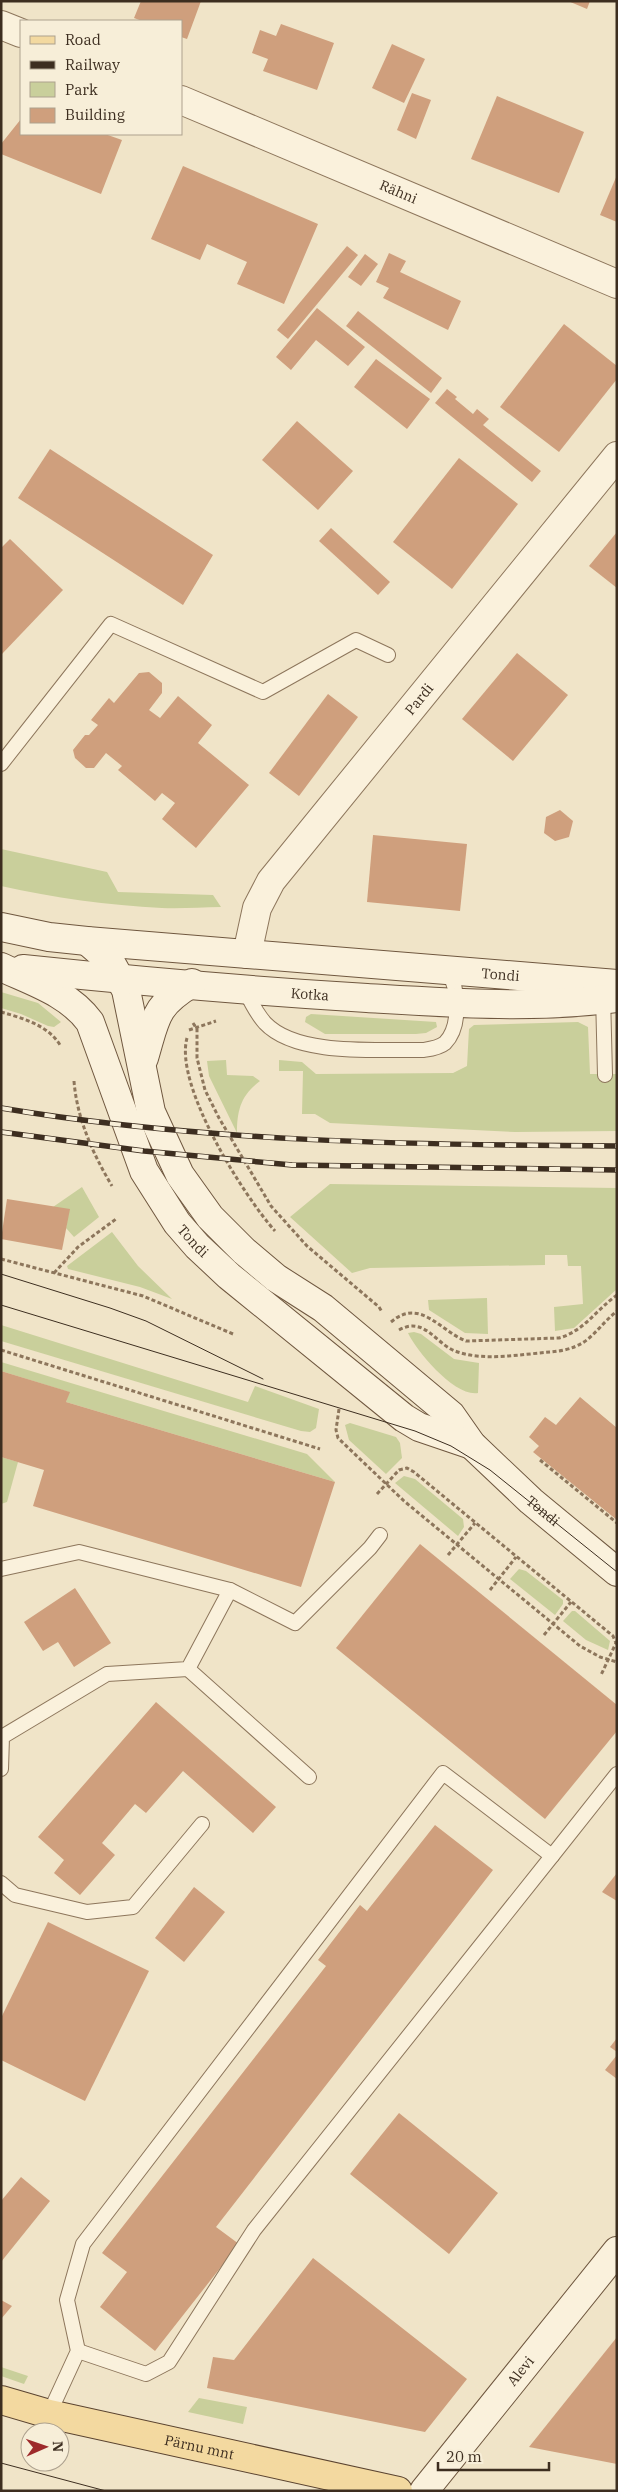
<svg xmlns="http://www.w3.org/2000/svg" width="618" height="2492" viewBox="0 0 618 2492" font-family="'IBM Plex Serif',serif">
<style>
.green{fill:#c9cf9b}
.building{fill:#cf9f7d}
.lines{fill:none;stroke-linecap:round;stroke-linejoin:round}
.lane-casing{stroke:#8d765c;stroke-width:16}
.street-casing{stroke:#8d765c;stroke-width:30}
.secondary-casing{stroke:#6f573f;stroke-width:30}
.primary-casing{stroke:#5b4430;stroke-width:30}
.path{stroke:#8d765c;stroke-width:3;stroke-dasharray:4 2.5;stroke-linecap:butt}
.lane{stroke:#faf1dc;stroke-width:14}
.street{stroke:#faf1dc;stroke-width:28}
.secondary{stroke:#faf1dc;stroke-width:28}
.primary{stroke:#f3d9a0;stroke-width:28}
.tram{stroke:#3d2e20;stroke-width:1}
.rail-casing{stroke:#3d2e20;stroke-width:5.5}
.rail{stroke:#f7eed8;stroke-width:4;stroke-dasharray:11;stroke-linecap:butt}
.labels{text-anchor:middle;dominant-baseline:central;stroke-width:4;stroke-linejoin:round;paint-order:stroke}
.street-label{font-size:14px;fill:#3d2e20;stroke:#f7eed8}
</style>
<rect width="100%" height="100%" fill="#f0e4c8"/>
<g class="green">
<path d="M 1,849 L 107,872 L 118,892 L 213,895 L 221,907 C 201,907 182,909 162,908 C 108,905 54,898 1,886 Z"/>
<polygon points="1,992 38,1003 61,1022 54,1027 48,1026 21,1014 1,1008"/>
<polygon points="311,1014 436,1022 437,1027 426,1033 416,1034 325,1034 305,1022 306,1017"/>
<polygon points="578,1022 588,1027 590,1074 617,1074 617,1027 617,1131 515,1132 330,1123 315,1114 302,1114 303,1071 279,1071 279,1060 302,1062 316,1074 453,1073 467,1066 469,1029 474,1025"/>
<path d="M 226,1060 L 227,1075 L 253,1076 L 260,1081 C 241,1095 237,1110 237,1133 L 209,1076 L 207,1061 Z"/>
<polygon points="330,1184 617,1188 617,1289 574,1328 555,1331 554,1307 583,1304 581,1266 568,1266 567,1255 545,1255 545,1265 370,1268 352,1273 290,1217"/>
<polygon points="82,1187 99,1217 74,1237 66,1228 69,1210 53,1207"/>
<polygon points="112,1232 138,1266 172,1299 140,1287 68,1269 67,1266"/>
<polygon points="487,1298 488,1334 465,1333 429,1310 428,1300"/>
<polygon points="1,1325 248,1402 255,1386 319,1409 316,1428 310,1432 301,1431 1,1341"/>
<path d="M 414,1332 L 421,1334 L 454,1359 L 479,1363 L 478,1393 C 455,1397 417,1352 408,1333 Z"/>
<polygon points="1,1362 307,1454 335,1482 66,1402 69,1392 1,1371"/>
<polygon points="350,1423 396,1437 400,1443 402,1458 386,1474 349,1440 345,1425"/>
<polygon points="1,1457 18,1462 7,1502 1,1504"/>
<polygon points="404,1476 415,1479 463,1519 464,1527 458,1536 395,1483"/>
<polygon points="519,1569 526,1571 563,1600 563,1604 555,1615 510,1579"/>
<polygon points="572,1611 575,1611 610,1641 608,1650 586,1640 563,1621"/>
<polygon points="1,2367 28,2376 24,2384 1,2376"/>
<polygon points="199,2398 247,2407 243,2424 188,2412"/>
</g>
<g class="building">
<polygon points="141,1 201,1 187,39 181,37 181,21 142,21 134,18"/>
<polygon points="568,1 590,1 587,9"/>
<polygon points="281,24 334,43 317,90 263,71 268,59 252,53 260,30 276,36"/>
<polygon points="392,44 425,59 404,103 372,88"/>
<polygon points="412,93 431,100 416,139 397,130"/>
<polygon points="497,96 584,132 559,193 471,159"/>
<polygon points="21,119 21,134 105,134 122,140 101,194 1,154 1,144"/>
<polygon points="183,166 318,224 284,304 237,284 247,262 207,244 200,260 151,239"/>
<polygon points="617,175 617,222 600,215"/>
<polygon points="347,246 358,255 288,339 277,330"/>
<polygon points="389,253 406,261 400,272 461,301 448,330 383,298 389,288 376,282"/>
<polygon points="365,254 378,264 361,286 348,277"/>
<polygon points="317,308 365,347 348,366 316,340 291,370 276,357"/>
<polygon points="358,311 442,378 431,393 346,326"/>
<polygon points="564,324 617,366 617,379 559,452 500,407"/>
<polygon points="376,359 430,399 407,429 354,387"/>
<polygon points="447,389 457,397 455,399 473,414 477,409 489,419 483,425 541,471 532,482 435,403"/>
<polygon points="297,421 353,471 318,510 262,460"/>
<polygon points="50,449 213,555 183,605 18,498"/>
<polygon points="459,458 518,504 452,589 393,542"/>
<polygon points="331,528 390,582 378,595 319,541"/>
<polygon points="617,532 617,588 589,566"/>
<polygon points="10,539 63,590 1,655 1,548"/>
<polygon points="517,653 568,695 513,761 462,719"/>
<polygon points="149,672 162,683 162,693 149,710 160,718 178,696 212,725 198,743 249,785 196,848 162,819 175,803 162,793 155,801 118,770 122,766 106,753 94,768 86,768 75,758 73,750 85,735 89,735 98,725 91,720 109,698 114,703 139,673"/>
<polygon points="328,694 358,717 299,796 269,773"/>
<polygon points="560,810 573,821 569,837 555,841 544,833 546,817"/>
<polygon points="373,835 467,844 460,911 367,902"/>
<polygon points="7,1199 70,1209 62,1250 1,1239"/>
<polygon points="1,1371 70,1392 66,1402 335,1482 301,1587 33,1506 44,1470 1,1457"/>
<polygon points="580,1397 617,1428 617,1520 533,1452 539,1446 529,1437 545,1417 556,1425"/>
<polygon points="420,1544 617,1705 617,1731 545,1819 336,1648"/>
<polygon points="75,1588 111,1643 74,1667 58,1642 43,1651 24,1622"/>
<polygon points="156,1702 276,1807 253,1833 183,1771 146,1813 135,1804 102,1843 115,1855 80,1895 54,1873 64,1860 38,1837"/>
<polygon points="435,1825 493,1870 216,2227 239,2244 155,2351 100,2307 127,2272 102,2253 326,1966 318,1960 360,1905 367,1911"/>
<polygon points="617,1873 617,1901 602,1892"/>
<polygon points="194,1887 225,1912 184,1962 155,1938"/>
<polygon points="48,1922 149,1971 85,2101 1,2060 1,2018"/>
<polygon points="617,2038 617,2052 610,2047"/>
<polygon points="617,2055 617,2079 605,2070"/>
<polygon points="399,2113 498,2193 449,2254 350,2174"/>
<polygon points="21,2177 50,2201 1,2262 1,2201"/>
<polygon points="313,2258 467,2379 425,2432 207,2388 213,2357 234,2360"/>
<polygon points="1,2300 12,2306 1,2319"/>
<polygon points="617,2337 617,2464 529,2447"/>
</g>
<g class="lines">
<g class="lane-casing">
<g id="lane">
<polyline points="1,764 111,624 263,692 356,640 388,655"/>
<path d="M 245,990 C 251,1002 256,1013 265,1023 C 297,1057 380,1049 423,1050 C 430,1049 439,1048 445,1043 C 461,1027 459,989 448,971"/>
<polyline points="603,995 605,1075"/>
<polyline points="1,1569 79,1552 230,1590 295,1623 370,1548 380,1535"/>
<polyline points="188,1669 309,1777"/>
<polyline points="1,1769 2,1737 107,1674 188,1669 230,1590"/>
<polyline points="1,1883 15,1895 87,1912 133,1907 202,1824"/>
<polyline points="78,2351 146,2374 169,2362 254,2230 552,1856"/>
<polyline points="49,2414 78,2351 67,2300 83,2244 443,1773 552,1856 617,1774"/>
</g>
</g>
<g class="street-casing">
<g id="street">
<polyline points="1,25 21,33"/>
<path id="s1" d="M 181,100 L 617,284"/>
<path id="s2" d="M 247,954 L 257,908 L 271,881 L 617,456"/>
</g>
</g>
<g class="secondary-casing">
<g id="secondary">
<path id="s3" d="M 1,927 L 49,937 L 87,941 L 617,984"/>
<path id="s4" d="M 87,941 L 110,961 L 126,990 L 151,1112 L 180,1175 L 210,1217 L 244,1251 L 276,1278 L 323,1308 L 451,1415 L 472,1445 L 531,1501 L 617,1572"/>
<path id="s5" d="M 1,967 C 33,982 69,993 90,1022 L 144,1171 L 177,1223 L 197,1246 L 229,1276 L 404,1418 L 419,1427 L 472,1445"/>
<path id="s6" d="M 23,969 C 137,981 252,991 367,998 C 450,1003 534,1009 617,998"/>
<path d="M 144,1058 C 156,1018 154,1006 192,983"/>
<path id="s7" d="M 424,2491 L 617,2251"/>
</g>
</g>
<g class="primary-casing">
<g id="primary">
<path id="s8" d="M 1,2400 L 49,2414 L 398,2491"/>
</g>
</g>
<g class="path">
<path d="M 1,1012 C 22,1018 48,1025 60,1045"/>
<polyline points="193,1023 197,1029 197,1058 205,1090 219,1118 271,1206 307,1246 379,1307 382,1312"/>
<polyline points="189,1030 216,1021"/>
<path d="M 187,1038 C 174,1085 243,1195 275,1231"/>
<path d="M 74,1081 C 77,1119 93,1154 112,1186"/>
<polyline points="1,1259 143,1296 233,1334"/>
<polyline points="54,1273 78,1247 116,1219"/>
<path d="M 391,1322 C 420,1297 440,1331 466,1341 L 559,1338 C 584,1331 596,1310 617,1295"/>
<path d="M 399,1330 C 424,1316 435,1343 455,1351 C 484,1362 521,1354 551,1352 C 590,1348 591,1333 617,1311"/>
<polyline points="1,1350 320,1449"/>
<polyline points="339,1409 336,1430 338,1438 404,1501 580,1646 600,1657 617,1662"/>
<polyline points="540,1460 617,1523"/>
<polyline points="377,1494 399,1470 407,1468 414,1472 613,1636 616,1643 601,1675"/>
<polyline points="448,1555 475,1523"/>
<polyline points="490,1590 516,1557"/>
<polyline points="544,1635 571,1602"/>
</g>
<use href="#lane" class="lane"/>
<use href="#street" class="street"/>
<use href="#secondary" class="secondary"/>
<use href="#primary" class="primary"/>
<g class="tram">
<polyline points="1,1274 110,1308 146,1321 263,1379"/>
<polyline points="1,1305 415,1431 451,1446 490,1470 617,1572"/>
<polyline points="1,2463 106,2491"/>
</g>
<g class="rail-casing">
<g id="rail">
<path d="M 1,1108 C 204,1142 411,1145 617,1146"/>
<polyline points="1,1132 144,1151 292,1165 617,1170"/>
</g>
</g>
<use href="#rail" class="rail"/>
</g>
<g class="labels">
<g class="street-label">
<text stroke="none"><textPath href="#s1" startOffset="236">Rähni</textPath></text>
<text stroke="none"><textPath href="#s2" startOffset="312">Pardi</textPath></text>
<text stroke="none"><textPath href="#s3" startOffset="502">Tondi</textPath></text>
<text stroke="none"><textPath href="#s6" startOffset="288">Kotka</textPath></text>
<text stroke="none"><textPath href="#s5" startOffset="350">Tondi</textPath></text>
<text stroke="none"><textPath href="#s4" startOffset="755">Tondi</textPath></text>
<text stroke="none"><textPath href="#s7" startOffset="154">Alevi</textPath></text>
<text stroke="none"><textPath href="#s8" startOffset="204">Pärnu mnt</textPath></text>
</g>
</g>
<rect width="618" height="2492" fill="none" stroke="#3d2e20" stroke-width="5"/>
<rect x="20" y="20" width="162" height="115" fill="#f7eed8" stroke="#ada18e"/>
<rect x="30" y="36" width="25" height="8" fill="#f3d9a0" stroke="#ada18e"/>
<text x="65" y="45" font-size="15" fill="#3d2e20">Road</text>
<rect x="30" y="61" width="25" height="8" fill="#3d2e20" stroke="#ada18e"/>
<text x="65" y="70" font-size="15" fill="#3d2e20">Railway</text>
<rect x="30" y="82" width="25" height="15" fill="#c9cf9b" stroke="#ada18e"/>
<text x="65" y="95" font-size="15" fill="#3d2e20">Park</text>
<rect x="30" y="108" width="25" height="15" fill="#cf9f7d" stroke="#ada18e"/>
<text x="65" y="120" font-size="15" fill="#3d2e20">Building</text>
<g transform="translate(45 2447) rotate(88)"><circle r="24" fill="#f7eed8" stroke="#ada18e"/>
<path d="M0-4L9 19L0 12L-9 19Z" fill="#9e2a2b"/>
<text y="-8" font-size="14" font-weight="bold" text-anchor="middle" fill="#3d2e20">N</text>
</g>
<path d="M438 2462v8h111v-8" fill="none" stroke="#3d2e20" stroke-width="2.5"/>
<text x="446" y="2462" font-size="15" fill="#3d2e20" stroke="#f7eed8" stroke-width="4" paint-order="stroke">20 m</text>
</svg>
